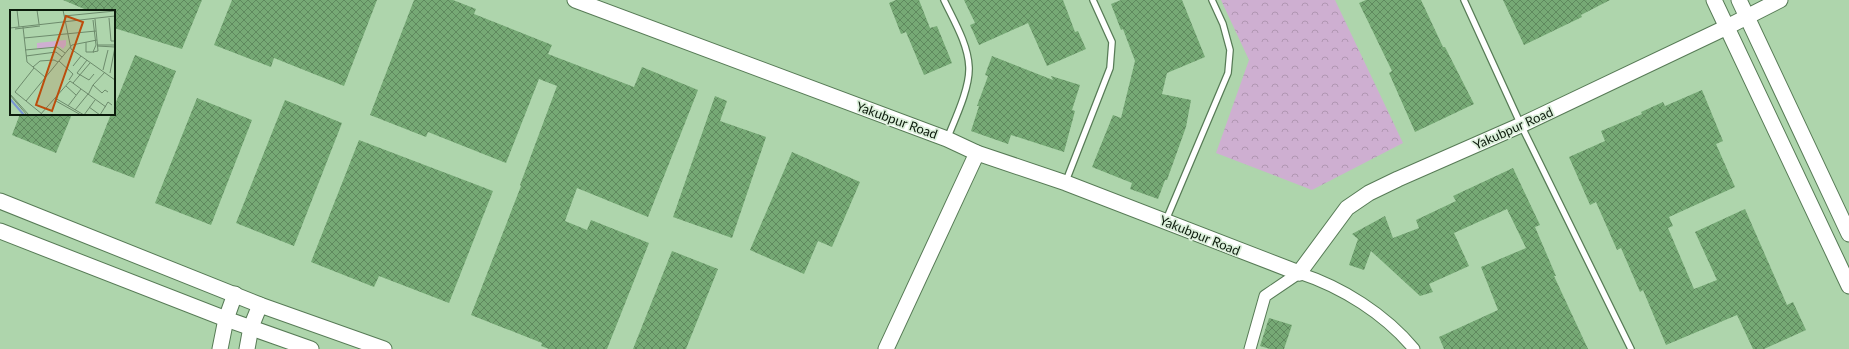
<svg xmlns="http://www.w3.org/2000/svg" width="1849" height="349" viewBox="0 0 1849 349" font-family="Lato,sans-serif">
<style>
.forest{fill:url(#forest-crowns)}
.building{fill:url(#building-cross-hatch)}
.lines{fill:none;stroke-linecap:round;stroke-linejoin:round}
.lane-casing{stroke:#577b56;stroke-width:8}
.street-casing{stroke:#577b56;stroke-width:13}
.secondary-casing{stroke:#577b56;stroke-width:17}
.lane{stroke:#fff;stroke-width:5.5}
.street{stroke:#fff;stroke-width:11}
.secondary{stroke:#fff;stroke-width:15}
.labels{text-anchor:middle;dominant-baseline:central;stroke-width:3.5;stroke-linejoin:round;paint-order:stroke}
.street-label{font-size:13px;fill:#0c1b0c;stroke:#dcf0db}
.inset-river{fill:none;stroke:#7b98d2;stroke-width:2}
.inset-road{fill:none;stroke:#6d8b6c;stroke-width:1}
.view{fill:#bc4d0c;fill-opacity:0.15;stroke:#bc4d0c;stroke-width:2}
.inset-edge{fill:none;stroke:#0c1b0c;stroke-width:2}
</style>
<defs>
<pattern id="forest-crowns" width="20" height="18" patternUnits="userSpaceOnUse"><rect width="20" height="18" fill="#ceafd1"/><path d="M2 6a3 3 0 1 1 6 0M12 15a3 3 0 1 1 6 0" fill="none" stroke="#b096b2"/></pattern>
<pattern id="building-cross-hatch" width="8" height="8" patternUnits="userSpaceOnUse"><rect width="8" height="8" fill="#76a975"/><path d="M0 0l8 8M0 8l8-8" fill="none" stroke="#5f895e"/></pattern>
</defs>
<rect width="100%" height="100%" fill="#aed5ac"/>
<polygon class="forest" points="1221,0 1335,0 1403,143 1312,190 1216,153 1249,60"/>
<g class="building">
<polygon points="63,0 202,0 182,49 114,28 114,11 89,11"/>
<polygon points="232,0 377,0 344,86 274,58 271,67 214,45"/>
<polygon points="414,0 453,0 476,9 474,14 552,45 548,54 634,87 642,67 698,90 648,217 577,188 565,221 587,230 591,220 649,243 607,349 549,349 541,346 542,343 471,315 521,186 520,185 557,86 539,79 506,163 428,132 426,137 370,115"/>
<polygon points="896,0 919,0 930,28 937,26 952,63 924,75 906,32 901,34 889,3"/>
<polygon points="964,0 1063,0 1075,32 1078,31 1086,49 1047,66 1028,23 979,45 970,25 975,23"/>
<polygon points="1121,0 1182,0 1205,57 1167,73 1162,94 1191,100 1186,127 1167,180 1165,180 1158,199 1130,189 1132,183 1092,167 1113,115 1121,118 1135,61 1123,29 1121,30 1111,4"/>
<polygon points="1366,0 1421,0 1443,47 1445,47 1474,104 1415,132 1389,73 1392,71 1359,3"/>
<polygon points="1503,0 1610,0 1581,15 1582,17 1524,45"/>
<polygon points="135,55 176,71 134,178 92,162 111,114 114,114 114,107"/>
<polygon points="992,56 1053,80 1051,76 1080,85 1072,110 1075,111 1064,152 1011,135 1008,144 971,131 979,106 977,106 988,76 985,75"/>
<polygon points="1702,90 1723,141 1716,144 1735,187 1669,217 1673,226 1668,228 1694,289 1717,280 1695,232 1745,209 1787,305 1793,302 1806,330 1764,349 1753,349 1737,315 1666,345 1643,290 1640,292 1621,248 1617,250 1596,202 1590,205 1569,157 1605,141 1601,131 1642,114 1641,112 1663,102 1665,106"/>
<polygon points="715,96 727,101 720,121 766,137 732,238 673,217"/>
<polygon points="197,98 252,120 211,225 155,203"/>
<polygon points="285,100 342,123 294,246 236,223"/>
<polygon points="20,114 72,114 56,153 12,135"/>
<polygon points="359,140 493,191 449,303 379,276 374,287 311,262"/>
<polygon points="792,152 860,182 832,247 818,241 804,274 750,250"/>
<polygon points="1513,168 1540,225 1535,227 1556,276 1554,276 1588,349 1444,349 1439,337 1498,310 1481,267 1526,248 1507,209 1454,233 1469,266 1429,284 1433,292 1420,296 1371,251 1364,270 1349,265 1358,239 1352,234 1385,216 1393,238 1419,228 1416,220 1456,201 1453,196"/>
<polygon points="672,251 718,269 686,349 633,349"/>
<polygon points="1269,318 1292,325 1284,349 1270,349 1260,346"/>
</g>
<g class="lines">
<g class="lane-casing">
<g id="lane">
<path d="M 944,0 C 954,21 968,44 969,67 C 970,88 955,119 947,139"/>
<polyline points="1464,0 1521,125 1631,349"/>
<polyline points="1066,181 1110,68 1112,42 1093,0"/>
<polyline points="1166,220 1228,73 1230,50 1223,24 1212,0"/>
</g>
</g>
<g class="street-casing">
<path id="street" d="M 1250,349 L 1265,296 L 1299,273 C 1342,287 1385,314 1414,349"/>
</g>
<g class="secondary-casing">
<g id="secondary">
<polyline points="575,0 947,139 977,153 1066,183 1299,273 1347,208 1369,193 1398,179 1521,125 1727,27 1780,0"/>
<polyline points="1714,0 1849,286"/>
<polyline points="1739,0 1849,234"/>
<polyline points="0,201 260,305 384,349"/>
<polyline points="0,231 226,319 311,349"/>
<polyline points="220,349 226,319 235,294"/>
<polyline points="247,349 251,327 260,305"/>
<polyline points="886,349 977,153"/>
</g>
</g>
<use href="#lane" class="lane"/>
<use href="#street" class="street"/>
<use href="#secondary" class="secondary"/>
</g>
<g class="labels">
<g class="street-label">
<text transform="translate(897 120) rotate(20)">Yakubpur Road</text>
<text transform="translate(1513 128) rotate(-24)">Yakubpur Road</text>
<text transform="translate(1200 235) rotate(22)">Yakubpur Road</text>
</g>
</g>
<g transform="translate(10 10)">
<rect width="105" height="105" fill="#aed5ac"/>
<path d="M 56,30 L 56,35 L 53,39 L 49,36 L 27,39 L 27,33 Z" fill="#ceafd1"/>
<path class="inset-river" d="M 0,89 L 14,105"/>
<path class="inset-road" d="M 7,0 L 9,17M 27,0 L 29,14M 53,0 L 61,39 L 105,70M 54,6 L 105,1M 99,8 L 101,31 L 105,31M 13,17 L 17,52 L 35,67M 0,18 L 105,6M 5,19 L 30,16M 14,28 L 86,21M 76,32 L 76,42 L 84,42M 87,35 L 105,35M 87,36 L 105,37M 15,40 L 47,37 L 55,43M 83,42 L 88,41 L 85,9M 83,42 L 86,35 L 83,10M 16,46 L 46,42 L 52,47M 77,50 L 67,63 L 79,70 L 84,64M 49,51 L 63,64 L 59,70M 63,56 L 71,46M 23,57 L 30,51 L 44,50 L 48,52M 24,58 L 5,82 L 32,104M 93,60 L 98,40M 100,63 L 105,37M 60,71 L 96,97M 63,73 L 80,53M 83,75 L 92,83 L 95,80 L 98,82M 56,76 L 66,85M 0,84 L 19,105M 0,85 L 17,105M 78,85 L 83,75 L 95,62M 45,88 L 74,105M 16,91 L 62,35 L 87,30M 46,91 L 71,105M 58,96 L 71,79M 79,97 L 90,105 L 98,92 L 102,95M 65,100 L 78,84M 30,105 L 60,71M 74,105 L 85,90"/>
<path class="view" d="M 56,6 L 73,12 L 42,101 L 26,95 Z"/>
<rect width="105" height="105" class="inset-edge"/>
</g>
</svg>
